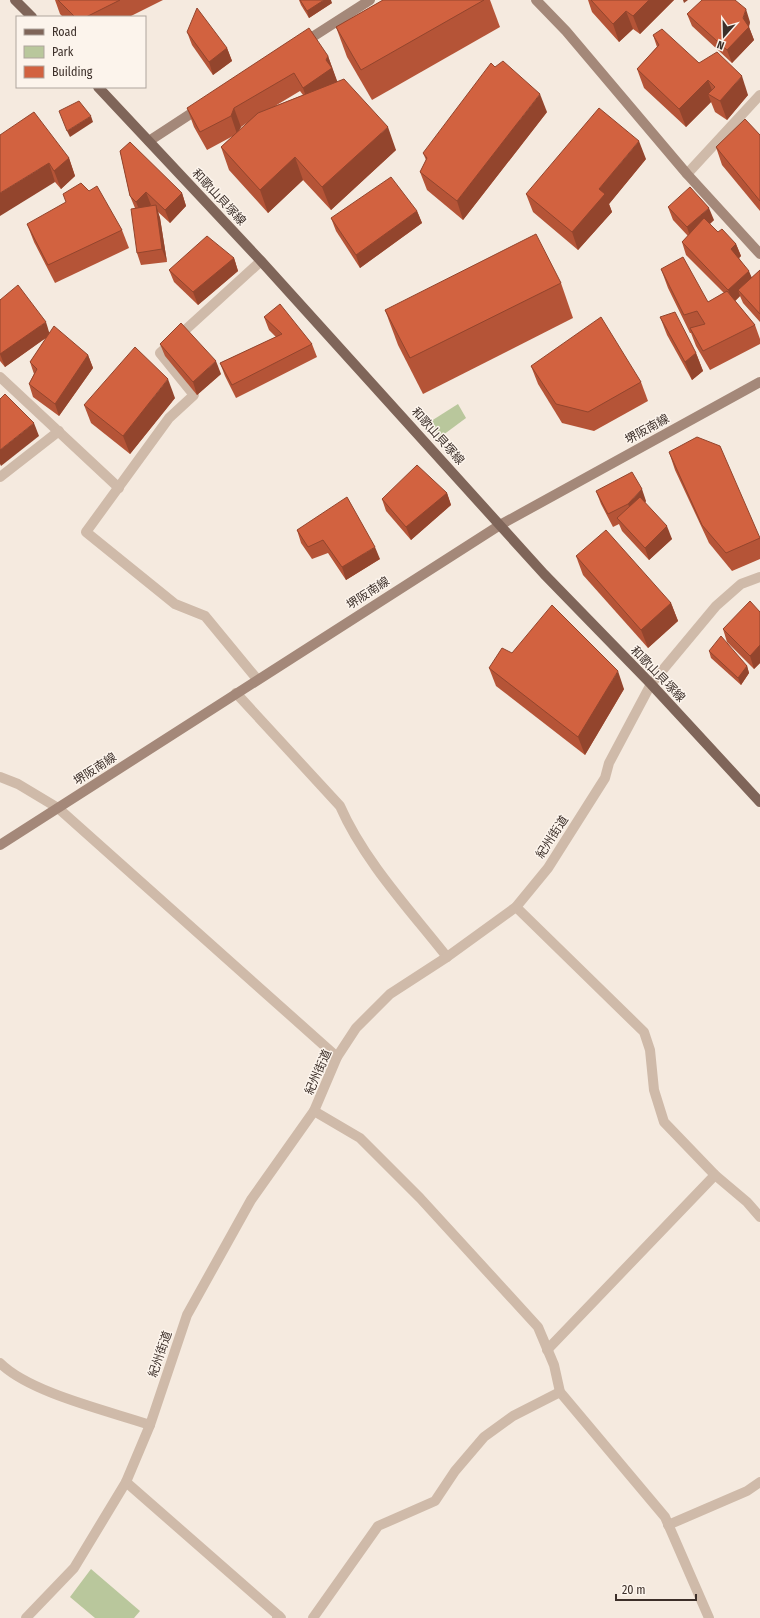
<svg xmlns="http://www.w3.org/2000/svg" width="760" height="1618" viewBox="0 0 760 1618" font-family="'Fira Sans Condensed','Noto Sans JP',sans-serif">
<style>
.green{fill:#b9c79c}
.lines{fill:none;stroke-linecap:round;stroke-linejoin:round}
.lane{stroke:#cfbaa9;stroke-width:10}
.street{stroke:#cfbaa9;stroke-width:10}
.secondary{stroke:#a48879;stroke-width:10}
.primary{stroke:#7f6559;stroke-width:10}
.wall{fill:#b55437;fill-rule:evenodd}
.shaded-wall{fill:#93452d}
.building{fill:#d26240;stroke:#93452d}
.labels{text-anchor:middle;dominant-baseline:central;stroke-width:3;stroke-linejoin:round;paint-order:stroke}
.street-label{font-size:12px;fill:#3c2f29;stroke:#fcf4ec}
</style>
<rect width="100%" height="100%" fill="#f5eadf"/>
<g class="green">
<polygon points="458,404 466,418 439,438 428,423"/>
<polygon points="91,1569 140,1611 134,1618 95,1618 70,1597"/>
</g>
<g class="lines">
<polyline class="lane" points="126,1482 279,1616"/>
<g class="street">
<polyline points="687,174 760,95"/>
<polyline points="0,377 119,488"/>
<polyline points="0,477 59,431"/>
<polyline points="257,679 205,616 175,604 86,532 169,418 194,395 160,353 261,261"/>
<path d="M 236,693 L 340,806 C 364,861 410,910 447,957"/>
<polyline points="0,777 18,784 58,808 337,1057"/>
<polyline points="516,907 644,1032 650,1050 654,1090 664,1122 715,1175 747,1202 760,1217"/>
<polyline points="314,1111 360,1138 420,1198 538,1327 554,1365 560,1392 665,1517 709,1618"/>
<polyline points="547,1350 715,1175"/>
<path d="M 0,1363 C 30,1393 109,1411 150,1425"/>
<polyline points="668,1525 747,1491 760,1482"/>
<polyline points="26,1618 74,1568 126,1482 150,1425 187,1315 251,1200 314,1111 337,1057 356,1028 390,994 447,957 516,907 548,868 605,778 609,763 651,684 716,606 741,584 760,577"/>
<polyline points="277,1618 279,1616 281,1618"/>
<polyline points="313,1618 378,1526 435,1501 455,1471 484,1437 513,1416 560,1392"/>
</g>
<g class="secondary">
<polyline points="536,0 566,31 687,174 760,254"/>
<polyline points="303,43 370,0"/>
<polyline points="149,141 201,107"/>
<polyline points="0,845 500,525 760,382"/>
</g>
<g class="primary">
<polyline points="15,0 32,17"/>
<polyline points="98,87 261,261 544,574 651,684 760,802"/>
</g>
</g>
<g class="wall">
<polygon points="55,0 163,0 129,17 63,17 60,14"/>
<polygon points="299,0 332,3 309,18 301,5"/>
<polygon points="383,0 490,0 500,27 372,100 347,57 336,27"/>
<polygon points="588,0 674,0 640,34 633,29 619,42 592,12"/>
<polygon points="687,14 750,22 749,27 754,40 732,63 692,26"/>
<polygon points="187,32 227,48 232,61 213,75 192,45"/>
<polygon points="653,35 699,63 748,95 727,120 715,112 711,102 686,127 644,88 637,69 657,47"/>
<path d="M 328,56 L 337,82 L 396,150 L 331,210 L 303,180 L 268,213 L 229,170 L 221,147 L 233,136 L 207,150 L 194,127 L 187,108 ZM 300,91 L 303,95 L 275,106 ZM 248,122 L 238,131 L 241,127 Z"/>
<polygon points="547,112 463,220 427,190 420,172 426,160 423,153"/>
<polygon points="0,135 69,158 75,176 61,189 55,182"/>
<polygon points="760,135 760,211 722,165 716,147"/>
<polygon points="120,151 182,193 186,206 170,223 158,212 160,218 167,262 141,265 137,253 135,208 130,196"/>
<polygon points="646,159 609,204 612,212 578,250 533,212 526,194"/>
<polygon points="668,207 714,220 710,224 718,232 736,244 741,256 739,258 752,278 760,270 760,322 743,303 740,296 735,301 755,325 760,339 760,344 710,370 696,346 691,333 690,333 668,288 661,269 708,302 724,293 686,255 682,242 688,236 673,220"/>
<polygon points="417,211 422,223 360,268 336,231 331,218"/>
<polygon points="27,224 122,230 129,248 55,283 34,242"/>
<polygon points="234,258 238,271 198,305 174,282 169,270"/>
<polygon points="561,283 573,318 423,394 398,345 385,310"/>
<polygon points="0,300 50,333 88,355 93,368 59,416 33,397 29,384 34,374 30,362 47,337 5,367 0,361"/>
<polygon points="264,317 312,344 317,357 236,398 225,376 220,363 276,337 269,330"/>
<polygon points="660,317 696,353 703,371 692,380 667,335"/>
<polygon points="160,344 221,374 197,395 165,356"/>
<polygon points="531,366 641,382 648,401 594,431 562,423 538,384"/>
<polygon points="175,398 130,454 91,423 84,405"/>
<polygon points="669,452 760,538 760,559 732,571 709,543 675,470"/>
<polygon points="596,491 646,501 645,503 672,539 649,560 622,531 619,524 613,527 601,504"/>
<polygon points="447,493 451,505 411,540 386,511 382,499"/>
<polygon points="297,530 380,559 346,580 328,553 312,559 301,543"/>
<polygon points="576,556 671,603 678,621 648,648 583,575"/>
<polygon points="760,612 760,663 754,669 727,642 723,629"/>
<polygon points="709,651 747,666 749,673 741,685 711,658"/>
<polygon points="512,653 624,689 585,755 496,686 489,668"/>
</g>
<g class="shaded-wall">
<polygon points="324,0 331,0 332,3 309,18 307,11"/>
<polygon points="649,0 674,0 640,34 633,16"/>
<polygon points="683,0 688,0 684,3"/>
<polygon points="746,9 750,22 748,29 749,27 754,40 732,63 727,50 743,18"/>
<polygon points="626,11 633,29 619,42 613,24"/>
<polygon points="227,48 232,61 213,75 209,62"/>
<polygon points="328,56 339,86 309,106 303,88 326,60"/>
<polygon points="742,76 748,95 727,120 720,101"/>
<polygon points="708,80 715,98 708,94 711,102 686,127 679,109"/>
<polygon points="540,94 547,112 463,220 457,201"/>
<polygon points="234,108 241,127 237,134 231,116"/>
<polygon points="91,116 93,122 70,137 67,131"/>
<polygon points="388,127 396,150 331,210 322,187"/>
<polygon points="639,141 646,159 609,204 612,212 578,250 572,232 599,189"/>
<polygon points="295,157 303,180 268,213 260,190"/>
<polygon points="69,158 75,176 61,189 54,171"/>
<polygon points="49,163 55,182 0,216 0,193"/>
<polygon points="146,192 151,205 141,214 136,202"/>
<polygon points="182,193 186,206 170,223 165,210"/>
<polygon points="156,205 160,218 167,262 162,249"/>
<polygon points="709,208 714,220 691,240 687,227"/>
<polygon points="417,211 422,223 360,268 356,255"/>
<polygon points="736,244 741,256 736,261 731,249"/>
<polygon points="234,258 238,271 198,305 193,292"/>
<polygon points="749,271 754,283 738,290 740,296 733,303 728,290"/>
<polygon points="46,322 50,335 5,367 0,354"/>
<polygon points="696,353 703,371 692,380 685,362"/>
<polygon points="88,355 93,368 59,416 55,404"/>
<polygon points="216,361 221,374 197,395 193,382"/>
<polygon points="168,379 175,398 130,454 123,436"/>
<polygon points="34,423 39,436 1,466 0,464 0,450"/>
<polygon points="642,489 646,501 633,516 628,504"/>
<polygon points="447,493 451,505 411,540 406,527"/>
<polygon points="667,526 672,539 649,560 645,548"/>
<polygon points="375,547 380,559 346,580 342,567"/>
<polygon points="671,603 678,621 648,648 641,630"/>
<polygon points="760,645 760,663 754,669 750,656"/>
<polygon points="747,666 749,673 741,685 738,678"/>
<polygon points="618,671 624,689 585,755 578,737"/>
</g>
<g class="building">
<polygon points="58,0 120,0 86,17 75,17"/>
<polygon points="300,0 324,0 307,11"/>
<polygon points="383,0 484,0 361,70 336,27"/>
<polygon points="591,0 649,0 633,16 626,11 613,24"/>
<polygon points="702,0 735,0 746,9 743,18 749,27 727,50 687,14"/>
<polygon points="197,8 227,48 209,62 187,32"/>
<polygon points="309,28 328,56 326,60 332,68 303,88 294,73 234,108 231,116 200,132 187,108"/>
<polygon points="662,29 699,63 717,52 742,76 720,101 708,94 715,87 708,80 679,109 637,69 659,45 653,35"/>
<polygon points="503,61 540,94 457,201 420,172 427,158 423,153 491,63 495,67"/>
<polygon points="344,79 388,127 322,187 295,157 260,190 221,147 258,113"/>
<polygon points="79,101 91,116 67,131 59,111"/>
<polygon points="599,108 639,141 599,189 605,194 572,232 526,194"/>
<polygon points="34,112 69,158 54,171 49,163 0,193 0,135"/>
<polygon points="745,119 760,135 760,201 716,147"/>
<polygon points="130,142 182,193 165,210 146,192 136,202 130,196 120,151"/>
<polygon points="391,177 417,211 356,255 331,218"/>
<polygon points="81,183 89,191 97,186 122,230 48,265 27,224 66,202 63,194"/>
<polygon points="690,187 709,208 687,227 668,207"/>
<polygon points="156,205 162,249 137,253 131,209"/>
<polygon points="704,218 718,232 722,229 736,244 731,249 749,271 728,290 682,242"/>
<polygon points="536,234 561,283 410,358 385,310"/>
<polygon points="207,236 234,258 193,292 169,270"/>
<polygon points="683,257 708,302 727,291 755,325 703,351 690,328 705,324 697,311 684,315 661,269"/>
<polygon points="760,270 760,314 738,290"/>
<polygon points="18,285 46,322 0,354 0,300"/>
<polygon points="280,304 312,344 232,385 220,363 282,334 264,317"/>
<polygon points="675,312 696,353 685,362 660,317"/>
<polygon points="601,317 641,382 588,412 556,404 531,366"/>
<polygon points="181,323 216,361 193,382 160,344"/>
<polygon points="54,326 88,355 55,404 29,384 37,369 30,362"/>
<polygon points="135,347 168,379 123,436 84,405"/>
<polygon points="5,394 34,423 0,450 0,399"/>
<polygon points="697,437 720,446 760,538 726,553 702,525 669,452"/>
<polygon points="417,465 447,493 406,527 382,499"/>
<polygon points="632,472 642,489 628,504 608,514 596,491"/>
<polygon points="347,497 375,547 342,567 323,540 308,547 297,530"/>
<polygon points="640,497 667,526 645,548 617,518"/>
<polygon points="606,530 671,603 641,630 576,556"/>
<polygon points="750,601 760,612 760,645 750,656 723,629"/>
<polygon points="552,605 618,671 578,737 489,668 502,648 512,653"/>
<polygon points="721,636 747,666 738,678 709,651"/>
</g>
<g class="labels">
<g class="street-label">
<text transform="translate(219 197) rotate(47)">和歌山貝塚線</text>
<text transform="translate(647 429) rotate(-29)">堺阪南線</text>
<text transform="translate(438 436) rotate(48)">和歌山貝塚線</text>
<text transform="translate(368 593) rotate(-33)">堺阪南線</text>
<text transform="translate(658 674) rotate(46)">和歌山貝塚線</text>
<text transform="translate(95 769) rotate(-33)">堺阪南線</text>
<text transform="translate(552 837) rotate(-57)">紀州街道</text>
<text transform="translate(318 1072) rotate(-66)">紀州街道</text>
<text transform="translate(160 1354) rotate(-71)">紀州街道</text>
</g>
</g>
<rect x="16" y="16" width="130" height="72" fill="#fcf4ec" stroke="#afa59e"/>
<rect x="24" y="29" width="20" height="6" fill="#7f6559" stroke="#afa59e"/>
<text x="52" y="36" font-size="12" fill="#3c2f29">Road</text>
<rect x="24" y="46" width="20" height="12" fill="#b9c79c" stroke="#afa59e"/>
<text x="52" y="56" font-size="12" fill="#3c2f29">Park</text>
<rect x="24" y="66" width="20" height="12" fill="#d26240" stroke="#afa59e"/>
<text x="52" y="76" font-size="12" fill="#3c2f29">Building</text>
<g transform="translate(724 36) rotate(200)" stroke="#fcf4ec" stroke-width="3" paint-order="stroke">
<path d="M0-3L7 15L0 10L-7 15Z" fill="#3c2f29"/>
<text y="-6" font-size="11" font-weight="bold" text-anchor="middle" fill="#3c2f29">N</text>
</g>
<path d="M616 1594v6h80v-6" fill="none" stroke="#3c2f29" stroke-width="2"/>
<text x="622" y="1594" font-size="12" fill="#3c2f29" stroke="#fcf4ec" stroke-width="3" paint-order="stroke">20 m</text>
</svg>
